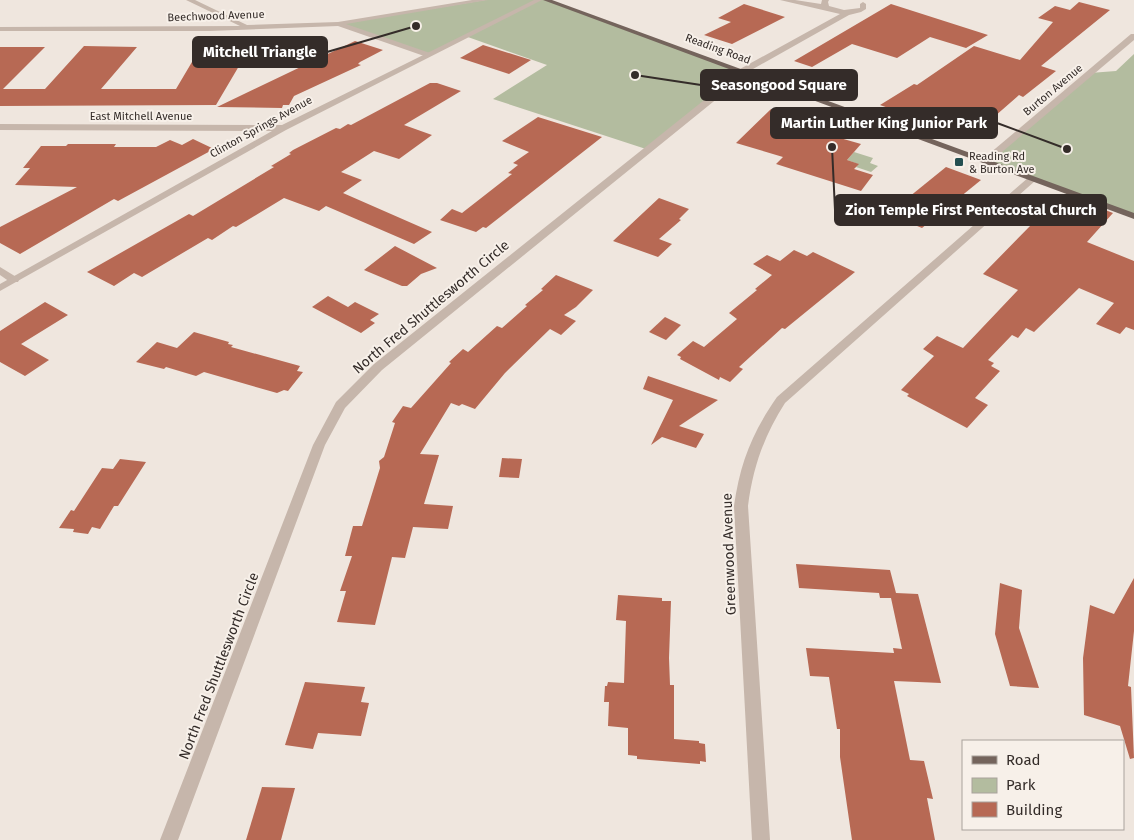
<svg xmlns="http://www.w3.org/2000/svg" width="1134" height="840" viewBox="0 0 1134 840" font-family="'Fira Sans',sans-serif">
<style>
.green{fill:#b3bc9f}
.building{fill:#b76954}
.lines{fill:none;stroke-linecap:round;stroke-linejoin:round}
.minor{fill:#c6b6ab;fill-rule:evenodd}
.tertiary{fill:#c6b6ab;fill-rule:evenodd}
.primary{fill:#74645c;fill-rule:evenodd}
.poi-dot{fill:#244f51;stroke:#f7f0e9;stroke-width:2}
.labels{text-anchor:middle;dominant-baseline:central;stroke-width:4;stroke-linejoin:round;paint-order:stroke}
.far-street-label{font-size:11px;fill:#342c29;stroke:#f7f0e9}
.far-poi-label{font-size:11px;fill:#342c29;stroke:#f7f0e9;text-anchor:start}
.street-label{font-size:14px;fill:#342c29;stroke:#f7f0e9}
.leader{fill:none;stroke:#342c29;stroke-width:2}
.callout-dot{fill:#342c29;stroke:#f7f0e9;stroke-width:2}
.callout{fill:#342c29;stroke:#342c29;stroke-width:2}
.callout-label{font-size:15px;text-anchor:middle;font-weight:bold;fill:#fff}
</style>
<rect width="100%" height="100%" fill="#efe6de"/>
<g class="green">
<polygon points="485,0 546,0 743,71 649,150 493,99 547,65 465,36 427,55 339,24"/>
<polygon points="1134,54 1134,216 986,161 1090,73 1116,71"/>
<polygon points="854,152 873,158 870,163 878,166 871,172 856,167 858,164 847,160"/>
</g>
<g class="building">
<polygon points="1079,2 1110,10 1041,66 1056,71 1023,97 1019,95 971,137 880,105 914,84 917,85 974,46 1020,60 1053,22 1038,18 1055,6 1070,10"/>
<polygon points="744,4 785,17 732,44 704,35 731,22 718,18"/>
<polygon points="891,4 988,35 966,48 930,37 897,58 852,44 812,67 794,61"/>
<polygon points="355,41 383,50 360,62 358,64 361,65 294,96 289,105 283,105 282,108 217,107"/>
<polygon points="208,44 252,44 216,105 0,106 0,47 45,47 3,89 45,89 84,46 137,47 101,89 176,89 202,45"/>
<polygon points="483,45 531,60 509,74 460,58"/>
<polygon points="430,83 437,83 461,91 404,125 432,135 399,159 374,151 341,172 362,180 343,193 432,232 414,244 326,206 319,211 284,198 236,227 233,226 212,240 208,238 142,277 134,273 114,286 87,272 189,214 193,216 274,167 271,166 291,154 289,153 293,150 336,128 340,129 348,124 351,125"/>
<polygon points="771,109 798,117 791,124 861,144 847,160 859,164 854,169 873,175 861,191 776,164 783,157 736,143"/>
<polygon points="538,117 602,137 486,228 483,227 476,232 440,220 452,209 462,213 512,174 508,173 518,165 513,163 529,152 502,141"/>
<polygon points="193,139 214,149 118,201 114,199 20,254 0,243 0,227 77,187 15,185 30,168 23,168 41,146 66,146 68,144 116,144 114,147 156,147 170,140 182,145"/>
<polygon points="946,167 981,180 922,228 888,214"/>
<polygon points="659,198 689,209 679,219 681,220 659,239 672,244 658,257 613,241"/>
<polygon points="1033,203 1087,220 1100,208 1113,213 1087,242 1134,261 1134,330 1126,327 1120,334 1096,324 1114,303 1079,288 1034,332 1026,328 1018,338 1012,335 988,360 994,363 991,366 1000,371 975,398 988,405 967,428 907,396 909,394 901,390 934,356 923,349 937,336 963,348 1018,290 983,274 1033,223 1019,216"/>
<polygon points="395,246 437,268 421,274 407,286 402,286 364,270"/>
<polygon points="794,250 807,256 813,252 855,272 785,329 782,328 739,367 743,369 730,382 720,377 719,380 680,359 681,357 677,355 693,341 704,347 737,319 729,313 757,290 755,289 772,275 753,264 767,255 780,261"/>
<polygon points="556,275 593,290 576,307 564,315 576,321 561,335 550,329 505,373 475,409 462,404 459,406 451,403 420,454 439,455 424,504 453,506 448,529 413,527 405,558 392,557 375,625 337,622 346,591 340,591 352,556 345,556 353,526 362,526 380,468 379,461 384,457 395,423 392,422 403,406 411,408 451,363 449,362 463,349 468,352 497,326 502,328 527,306 525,305 543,290 541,289"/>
<polygon points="328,296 348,307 355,302 379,314 370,320 375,323 361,333 312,307"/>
<polygon points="45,302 68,315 21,344 49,360 25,376 0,362 0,331"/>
<polygon points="665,317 681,325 666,340 649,332"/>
<polygon points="194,332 229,342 228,344 233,345 231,347 300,366 297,371 303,372 288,391 284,390 277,393 204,372 196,376 166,367 164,369 136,362 157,342 177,348"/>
<polygon points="648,376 718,400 679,426 704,434 696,448 662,437 651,445 673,400 643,389"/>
<polygon points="502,458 522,459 519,478 499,477"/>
<polygon points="120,459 146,462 118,506 114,506 100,529 92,527 88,534 73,532 74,529 59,528 71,510 74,511 102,468 113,469"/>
<polygon points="796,564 890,570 896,593 918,594 941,683 894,681 910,760 924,761 933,799 927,798 935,840 852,840 840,757 840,729 837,729 829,677 810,676 806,648 894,653 893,648 902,649 891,598 880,598 879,593 799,588"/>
<polygon points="1134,578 1134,631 1128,686 1131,687 1134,758 1130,759 1120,726 1084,715 1083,658 1090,605 1114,614"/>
<polygon points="1000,583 1022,590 1019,628 1039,688 1010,686 995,634"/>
<polygon points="618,595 662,598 662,601 671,601 669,658 670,685 674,685 674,739 699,741 699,743 705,744 706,762 700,761 700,764 637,759 637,756 628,755 628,728 608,726 609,702 604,702 605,686 607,686 608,682 624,683 626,621 616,620"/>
<polygon points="305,682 365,687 361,702 369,703 361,736 318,733 313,749 285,745"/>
<polygon points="262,787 295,788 281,840 246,840"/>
</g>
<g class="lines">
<g class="minor">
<polygon points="186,0 195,0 247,25 338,22 472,0 488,0 346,24 430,53 431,55 427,57 338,26 210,31 0,31 0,27 240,26"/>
<polygon points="1131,34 1134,34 1134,40 989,163 983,163 983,159"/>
<polygon points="740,69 747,71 729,89 382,370 345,408 325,445 178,840 160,840 313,445 336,402 374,364 723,85"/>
<path d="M 1032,176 L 1035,177 L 1035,181 L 785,403 C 764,436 753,467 748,506 L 770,840 L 752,840 L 734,506 C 740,463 752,433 777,397 L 1029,177 Z"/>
<polygon points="0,267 18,278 19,280 18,282 10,282 0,275"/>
</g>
<g class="tertiary">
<polygon points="534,0 542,0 286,130 0,291 0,284 272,131 0,130 0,124 282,125"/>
<polygon points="780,0 795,0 821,4 822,0 829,0 828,2 829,6 844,10 860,8 860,4 863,2 866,4 866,9 861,12 849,15 746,73 740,73 740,69 840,14"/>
</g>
<polygon class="primary" points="543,0 552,0 1134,213 1134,219"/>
</g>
<rect class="poi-dot" x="954" y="157" width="10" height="10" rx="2.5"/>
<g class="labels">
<g class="far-street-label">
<text transform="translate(216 16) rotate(-2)">Beechwood Avenue</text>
<text transform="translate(718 49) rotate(20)">Reading Road</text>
<text transform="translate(1053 90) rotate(-40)">Burton Avenue</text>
<text x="141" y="116">East Mitchell Avenue</text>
<text transform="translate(261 127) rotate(-29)">Clinton Springs Avenue</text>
</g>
<g class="far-poi-label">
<text x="969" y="156">Reading Rd<tspan x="969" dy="13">&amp; Burton Ave</tspan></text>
</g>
<g class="street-label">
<text transform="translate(431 307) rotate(-40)">North Fred Shuttlesworth Circle</text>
<text transform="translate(729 554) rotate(-92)">Greenwood Avenue</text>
<text transform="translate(219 666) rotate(-69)">North Fred Shuttlesworth Circle</text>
</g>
</g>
<path class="leader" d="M416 26L327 52M635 75L701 85M1067 149L997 123M832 147L835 210"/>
<g class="callout-dot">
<circle cx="416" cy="26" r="5"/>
<circle cx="635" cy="75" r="5"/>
<circle cx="1067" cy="149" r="5"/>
<circle cx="832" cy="147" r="5"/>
</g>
<g class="callout">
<rect x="193" y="37" width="134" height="30" rx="5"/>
<rect x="701" y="70" width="156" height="30" rx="5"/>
<rect x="771" y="108" width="226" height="30" rx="5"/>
<rect x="835" y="195" width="271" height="30" rx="5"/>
</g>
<g class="callout-label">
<text x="260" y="57">Mitchell Triangle</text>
<text x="779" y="90">Seasongood Square</text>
<text x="884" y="128">Martin Luther King Junior Park</text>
<text x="971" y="215">Zion Temple First Pentecostal Church</text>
</g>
<rect x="962" y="740" width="162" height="90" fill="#f7f0e9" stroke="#a9a29c"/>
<rect x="972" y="756" width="25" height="8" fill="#74645c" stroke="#a9a29c"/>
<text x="1006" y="765" font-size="15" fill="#342c29">Road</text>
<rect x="972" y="778" width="25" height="15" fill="#b3bc9f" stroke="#a9a29c"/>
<text x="1006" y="790" font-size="15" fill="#342c29">Park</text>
<rect x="972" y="802" width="25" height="15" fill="#b76954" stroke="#a9a29c"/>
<text x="1006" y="815" font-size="15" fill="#342c29">Building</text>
</svg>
